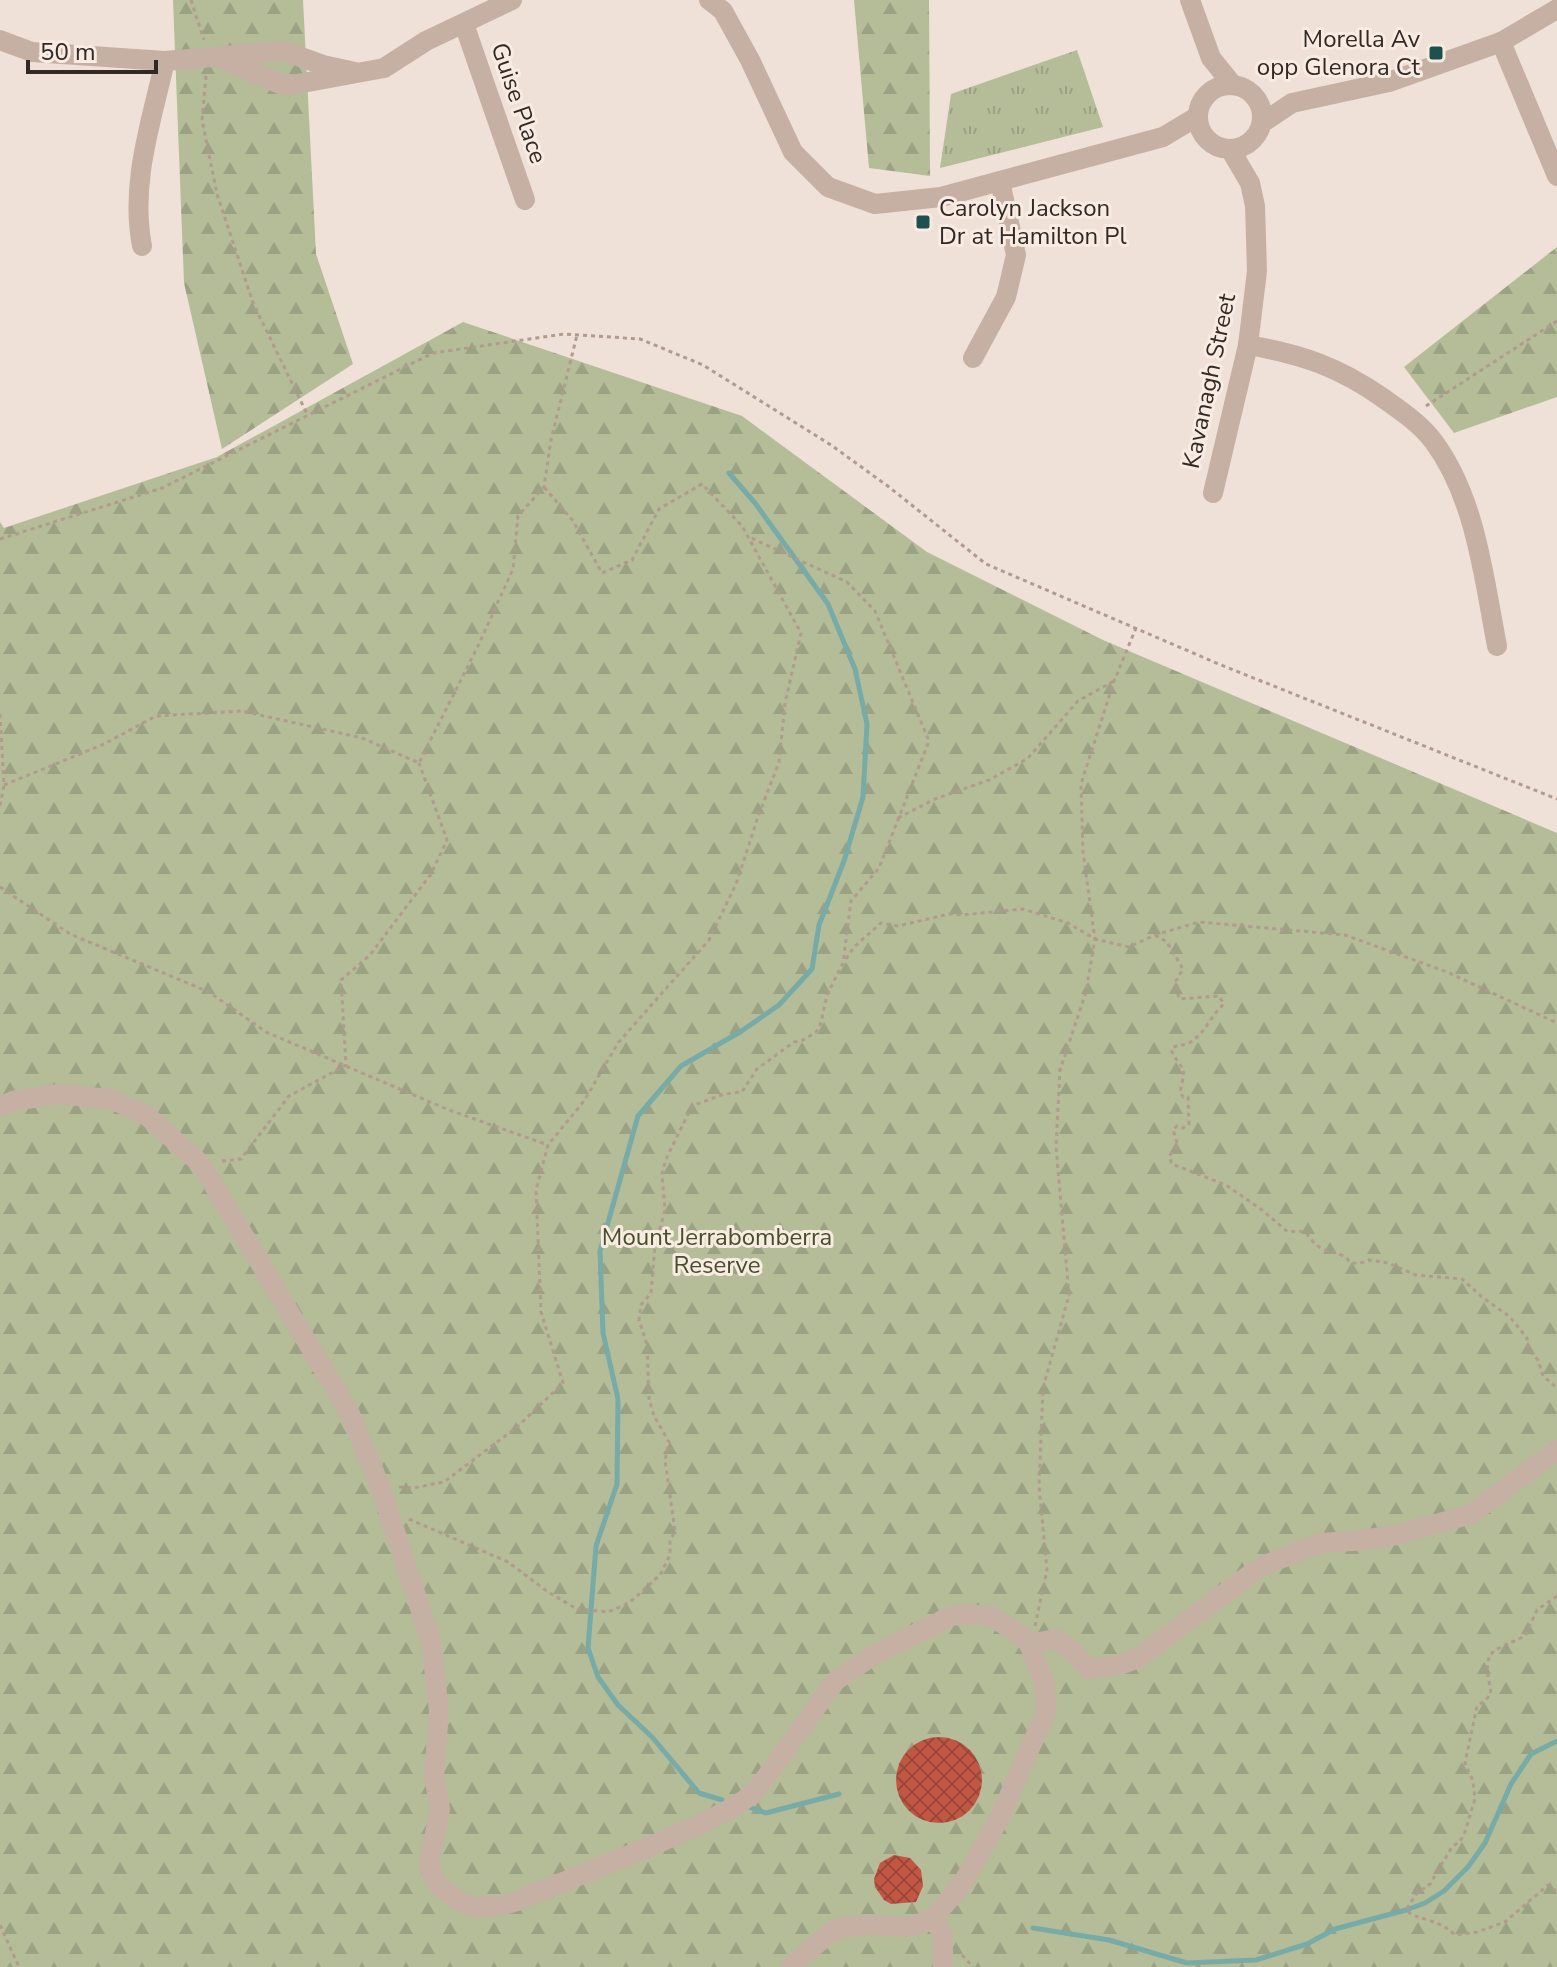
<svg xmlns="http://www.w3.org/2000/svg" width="1557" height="1967" viewBox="0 0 1557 1967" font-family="'Nunito Sans',sans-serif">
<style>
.forest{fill:url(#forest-firs)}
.park{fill:url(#park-tufts)}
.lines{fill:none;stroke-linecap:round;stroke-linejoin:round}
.stream{stroke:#77aba8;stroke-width:5}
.building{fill:url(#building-cross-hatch)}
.path{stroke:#b29a8e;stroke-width:3;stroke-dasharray:4 4;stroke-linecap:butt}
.minor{stroke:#c6b0a4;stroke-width:20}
.poi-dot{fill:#1d5150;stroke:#f8ece2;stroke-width:3}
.labels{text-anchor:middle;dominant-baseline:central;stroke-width:6;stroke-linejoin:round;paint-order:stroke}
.poi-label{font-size:24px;fill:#322825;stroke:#f8ece2;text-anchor:end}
.street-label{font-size:24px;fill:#322825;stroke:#f8ece2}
.park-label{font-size:24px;fill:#454f2a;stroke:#f8ece2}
</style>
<defs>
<pattern id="forest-firs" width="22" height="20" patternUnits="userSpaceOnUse" patternTransform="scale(2)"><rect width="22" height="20" fill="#b4bd98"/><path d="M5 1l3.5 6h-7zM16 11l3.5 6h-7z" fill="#9ba283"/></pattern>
<pattern id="park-tufts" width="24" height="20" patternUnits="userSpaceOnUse" patternTransform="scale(2)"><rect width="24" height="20" fill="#b4bd98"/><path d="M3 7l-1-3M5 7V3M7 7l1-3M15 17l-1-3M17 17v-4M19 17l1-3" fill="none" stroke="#9ba283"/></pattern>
<pattern id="building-cross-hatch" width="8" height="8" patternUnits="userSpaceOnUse" patternTransform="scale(2)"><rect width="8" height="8" fill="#c15643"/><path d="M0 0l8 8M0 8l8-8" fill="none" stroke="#9d4738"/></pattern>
</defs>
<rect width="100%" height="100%" fill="#efe1d7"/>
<g class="forest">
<polygon points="173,0 303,0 316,254 353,364 222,449 184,283"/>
<polygon points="854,0 929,0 930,176 869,168"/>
<polygon points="1557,247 1557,397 1454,433 1404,367"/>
<polygon points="463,322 742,416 927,552 1103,640 1557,833 1557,1967 0,1967 0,522 4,528 217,457"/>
</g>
<polygon class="park" points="1077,50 1103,127 940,168 951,94"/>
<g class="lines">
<g class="stream">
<polyline points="722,1800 699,1793 652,1737 618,1705 598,1677 588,1648 596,1546 617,1484 618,1399 603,1333 600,1251 638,1116 681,1066 740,1032 779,1005 812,969 819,925 844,861 863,797 867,724 855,669 828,604 755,503 729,473"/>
<polyline points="749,1807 766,1813 839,1794"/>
<polyline points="1033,1928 1109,1940 1187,1963 1256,1960 1307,1944 1335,1929 1406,1910 1425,1903 1444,1891 1468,1867 1485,1843 1511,1784 1531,1754 1557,1741"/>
</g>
</g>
<g class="building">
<circle cx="939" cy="1780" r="43"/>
<polygon points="894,1855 910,1858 921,1870 923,1886 916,1902 891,1904 884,1900 875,1887 874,1879 880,1863"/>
</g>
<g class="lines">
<g class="path">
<polyline points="191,0 204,40"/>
<polyline points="206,76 202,120 217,194 253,303 308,416"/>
<polyline points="1426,406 1557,321"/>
<polyline points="0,539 162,488 433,353 564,334 640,339 703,365 831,445 889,487 986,564 1221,665 1557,799"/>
<polyline points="0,714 4,785 0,806"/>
<polyline points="4,785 102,745 156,716 242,711 362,738 419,763 478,646 513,569 518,516 544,487 551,440 577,335"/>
<polyline points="898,818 935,799 989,780 1027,759 1078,701 1114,681"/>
<polyline points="0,887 70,934 209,992 266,1032 449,1110 548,1145"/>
<path d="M 1155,935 L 1167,942 L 1183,969 L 1176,981 L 1179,999 L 1219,996 L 1224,1004 C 1210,1016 1206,1033 1189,1043 C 1181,1047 1178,1042 1171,1050 C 1183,1074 1187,1062 1180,1092 L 1183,1097 L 1188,1097 L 1189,1124 L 1183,1128 L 1177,1126 L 1173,1130 L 1178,1146 L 1169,1156 L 1172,1164 L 1226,1185 L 1262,1210 L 1288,1232 C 1313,1228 1304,1238 1321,1248 C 1332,1254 1341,1251 1350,1262 L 1358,1264 L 1369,1260 L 1388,1263 L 1416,1275 L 1462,1279 L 1482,1297 L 1510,1317 L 1527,1338 L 1528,1349 L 1538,1360 L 1543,1376 L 1557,1388"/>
<polyline points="846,959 854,947 881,923 898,926 949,914 962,915 1023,909 1068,923 1095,939 1129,947 1155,935 1199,922 1345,935 1447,972 1557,1023"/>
<polyline points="222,1161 241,1159 289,1096 346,1065 341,980 370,955 431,874 447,840 419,763"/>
<polyline points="399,1487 413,1488 444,1482 517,1427 563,1383 541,1312 536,1190 548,1145 584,1101 618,1043 709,940 736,884 758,817 779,762 785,703 801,633 742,526 702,484 659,509 632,560 602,573 573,521 544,487"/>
<polyline points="409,1519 508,1562 548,1592 577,1609 608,1612 629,1603 660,1575 670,1555 670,1541 675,1531 665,1460 669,1442 654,1416 649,1399 647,1345 639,1320 641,1305 651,1293 655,1246 665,1210 662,1174 666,1159 692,1106 724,1094 742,1092 757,1069 794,1042 803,1040 816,1032 820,1026 827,995 843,963 851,901 879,868 929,741 875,611 847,582 747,536"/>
<path d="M 1557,1596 L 1537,1610 L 1525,1636 L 1495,1650 L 1489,1656 L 1487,1670 L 1491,1693 L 1486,1700 L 1477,1706 L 1465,1763 L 1473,1781 L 1475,1799 L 1464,1835 L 1460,1841 L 1452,1847 L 1430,1884 L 1416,1894 L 1406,1910 C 1418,1921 1438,1918 1455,1935 L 1477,1932 L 1505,1922 L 1548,1885 L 1557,1892"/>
<polyline points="1035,1626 1047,1570 1039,1486 1043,1388 1069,1295 1056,1147 1060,1070 1086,992 1095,939 1083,852 1081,784 1114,681 1136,628"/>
<polyline points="0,1925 19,1967"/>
<polyline points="962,1955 973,1967"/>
</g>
<g class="minor">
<polyline points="709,0 723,11 750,60 793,152 828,187 875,204 941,197 1163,137 1198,116"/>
<polyline points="1190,0 1211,58 1232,84"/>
<polyline points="464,24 525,200"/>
<polyline points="0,40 32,52 165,61 284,51 323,65 355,72"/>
<polyline points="1501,42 1557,176"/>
<polyline points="225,60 280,84 292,85 384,68 426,41 512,0"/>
<circle cx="1230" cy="117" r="32"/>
<polyline points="1262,123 1292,103 1389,82 1501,42 1557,9"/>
<path d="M 142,246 C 130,183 151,123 165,61"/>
<path d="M 1248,345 C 1301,354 1339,367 1383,398 C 1401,411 1421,424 1434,442 C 1476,499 1484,579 1497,646"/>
<polyline points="973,358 1006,297 1016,255 1000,181"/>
<polyline points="1213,493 1248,345 1257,271 1255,206 1250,183 1230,149"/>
<path d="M 0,1107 L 13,1101 L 58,1094 L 111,1099 L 146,1115 L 201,1164 L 350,1414 L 380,1486 L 431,1641 L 439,1711 L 434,1776 L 440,1809 L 429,1863 L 434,1879 L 439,1886 L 459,1901 L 475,1907 L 504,1905 L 517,1901 C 570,1879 622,1859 674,1836 C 702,1823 732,1811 756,1791 L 835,1681 L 874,1655 L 951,1616 L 965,1614 L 991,1616 L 1022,1636 L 1029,1644 L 1045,1685 L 1046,1711 L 999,1819 L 961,1886 L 933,1918 L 911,1927 L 870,1925 L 840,1928 L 831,1932 L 790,1967"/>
<polyline points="1029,1644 1056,1639 1073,1651 1089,1669 1123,1664 1138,1658 1260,1567 1320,1543 1353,1541 1397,1535 1471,1514 1557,1450"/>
<polyline points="933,1918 943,1935 943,1967"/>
</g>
</g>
<g class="poi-dot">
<rect x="1428" y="45" width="16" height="16" rx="4"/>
<rect x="915" y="214" width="16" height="16" rx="4"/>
</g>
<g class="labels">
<g class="poi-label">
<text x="1420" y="39">Morella Av<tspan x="1420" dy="28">opp Glenora Ct</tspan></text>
<text x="939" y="208" text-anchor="start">Carolyn Jackson<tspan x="939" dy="28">Dr at Hamilton Pl</tspan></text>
</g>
<g class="street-label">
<text transform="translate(519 103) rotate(71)">Guise Place</text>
<text transform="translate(1209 381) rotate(-78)">Kavanagh Street</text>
</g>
<g class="park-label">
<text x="717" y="1237">Mount Jerrabomberra<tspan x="717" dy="28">Reserve</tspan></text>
</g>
</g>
<path d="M28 60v12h128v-12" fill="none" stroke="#322825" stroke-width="4"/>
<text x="40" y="60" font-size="24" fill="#322825" stroke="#f8ece2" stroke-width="6" paint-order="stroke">50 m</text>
</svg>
